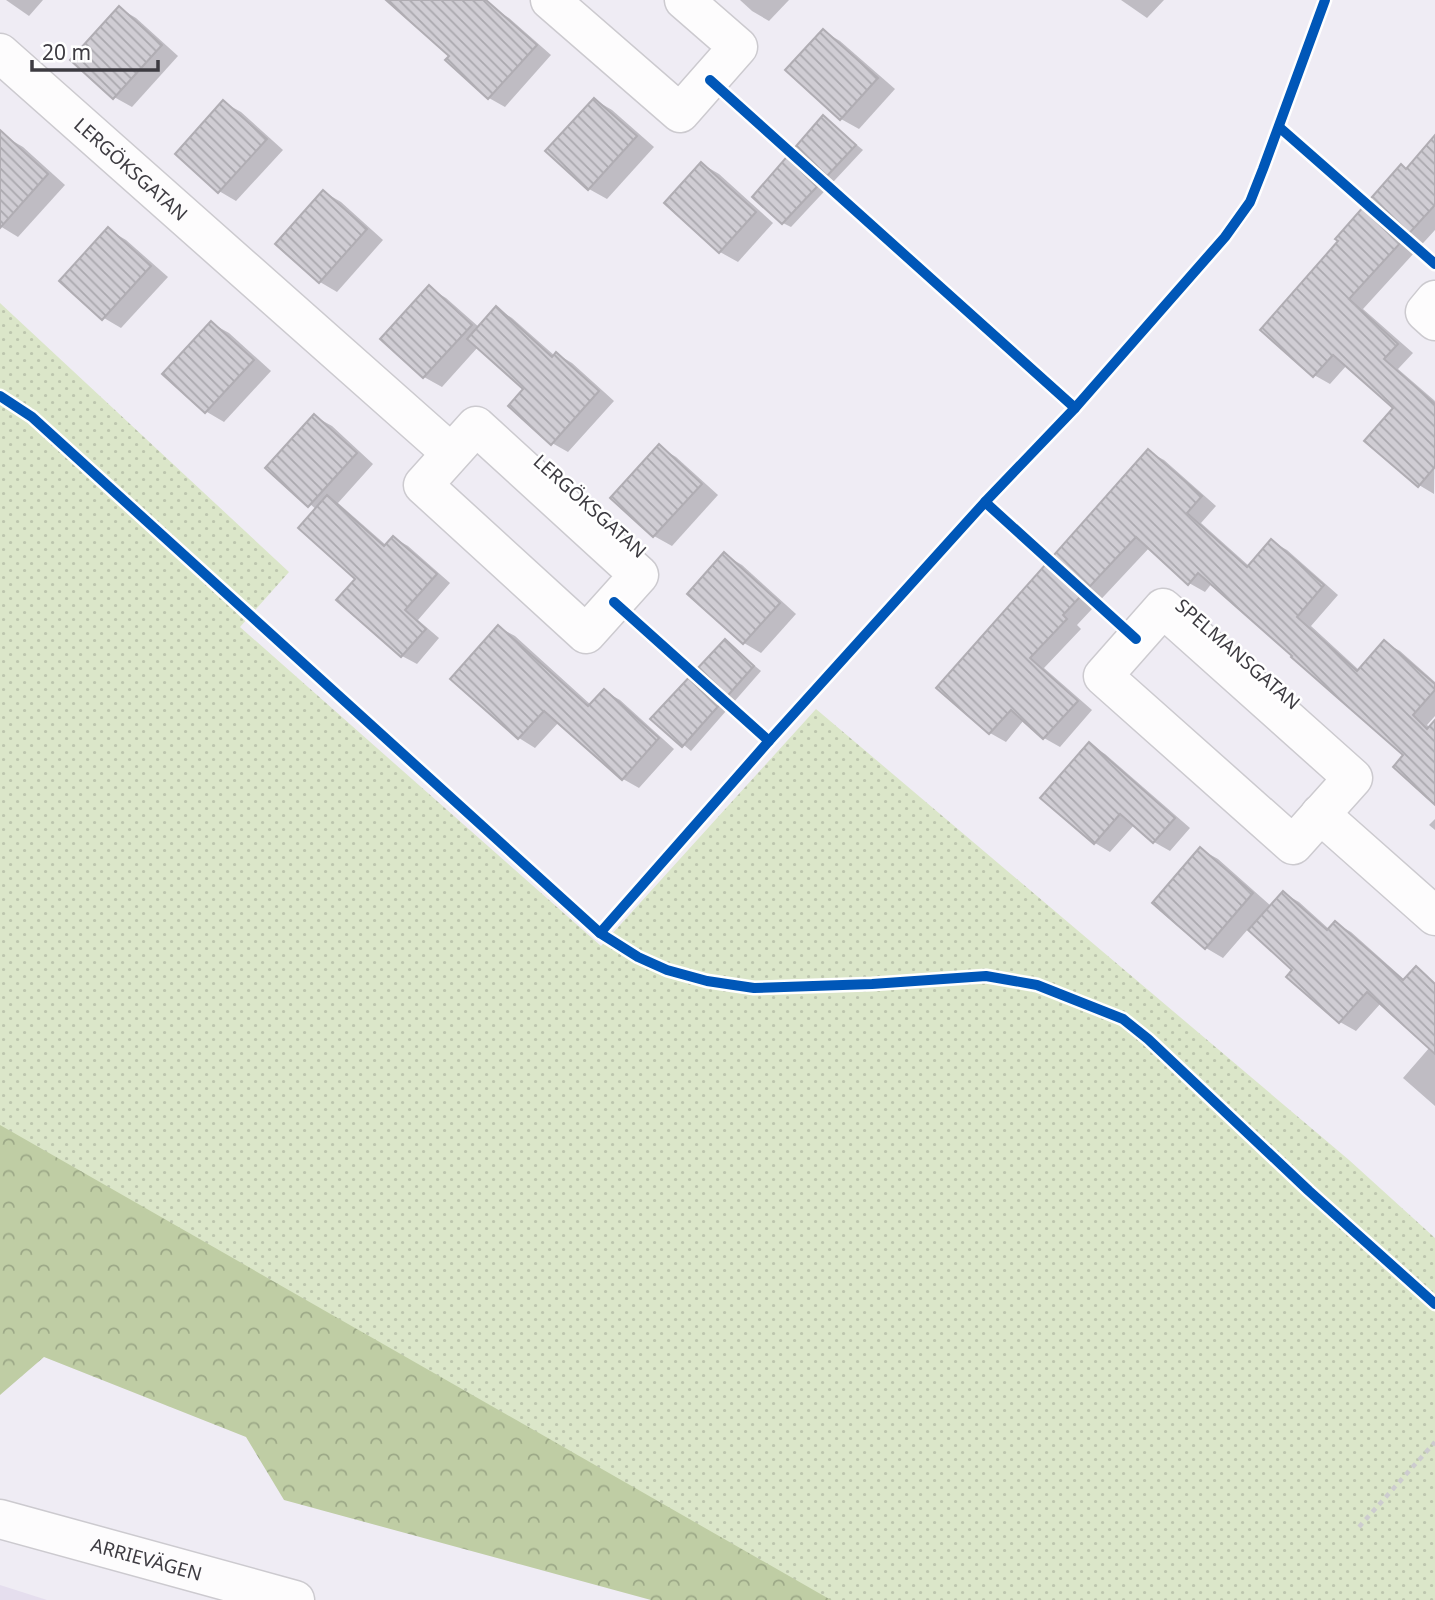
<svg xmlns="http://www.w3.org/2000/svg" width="1435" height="1600" viewBox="0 0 1435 1600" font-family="'Noto Sans',sans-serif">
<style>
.built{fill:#e5deee}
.forest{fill:url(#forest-crowns)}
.park{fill:url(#park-dots)}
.shadow{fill:#0003}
.building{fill:url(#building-back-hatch);stroke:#b0adb3;stroke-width:2}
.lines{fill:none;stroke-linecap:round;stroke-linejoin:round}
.street-casing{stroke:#cccacf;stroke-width:41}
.secondary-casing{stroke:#cccacf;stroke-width:41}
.path{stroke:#cdcccf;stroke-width:4.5;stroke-dasharray:5 5;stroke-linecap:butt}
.street{stroke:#fdfcfd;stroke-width:38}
.secondary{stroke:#fdfcfd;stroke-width:38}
.cycleway-casing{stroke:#fff;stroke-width:15}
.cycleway{stroke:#0057b8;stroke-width:10}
.labels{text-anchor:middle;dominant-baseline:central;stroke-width:5;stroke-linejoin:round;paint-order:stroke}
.street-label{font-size:19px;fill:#3d3b41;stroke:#fff}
</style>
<defs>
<pattern id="forest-crowns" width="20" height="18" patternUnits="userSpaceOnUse" patternTransform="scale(1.75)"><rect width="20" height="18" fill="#bfcda4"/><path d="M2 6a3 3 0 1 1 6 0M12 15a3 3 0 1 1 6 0" fill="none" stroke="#9ca887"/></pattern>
<pattern id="park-dots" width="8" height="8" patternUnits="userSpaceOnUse" patternTransform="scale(1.75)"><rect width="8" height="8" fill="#dbe6c9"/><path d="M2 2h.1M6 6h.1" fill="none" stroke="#bdc6ae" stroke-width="1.8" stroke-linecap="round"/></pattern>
<pattern id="building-back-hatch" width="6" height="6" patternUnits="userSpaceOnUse" patternTransform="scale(1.75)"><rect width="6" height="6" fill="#d0cdd4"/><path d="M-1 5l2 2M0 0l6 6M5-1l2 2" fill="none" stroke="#aaa8ae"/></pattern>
</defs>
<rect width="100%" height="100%" fill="#efecf4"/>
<polygon class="built" points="0,1585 47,1600 0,1600"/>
<polygon class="forest" points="0,1047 1092,1600 651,1600 284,1500 246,1437 44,1357 0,1395"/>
<polygon class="park" points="0,303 289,572 240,627 601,946 816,709 1349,1160 1435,1238 1435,1600 831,1600 0,1125"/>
<g class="shadow">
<polygon points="6,0 43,0 29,16"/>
<polygon points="404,0 456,0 494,9 509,18 551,55 505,107 489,98 447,60 451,56"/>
<polygon points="740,0 789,0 769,21 752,11"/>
<polygon points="1121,0 1164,0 1147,18"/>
<polygon points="119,8 136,18 178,56 132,107 114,97"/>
<polygon points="823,31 840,41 895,89 859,129 841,119 788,70"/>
<polygon points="595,100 612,110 654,147 607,199 589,189"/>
<polygon points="223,102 241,112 283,150 236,201 219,191"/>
<polygon points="824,118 863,150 791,227 783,223"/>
<polygon points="6,137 23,147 65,185 18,237 0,226 0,143"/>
<polygon points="1435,138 1435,230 1363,309 1413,353 1398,369 1435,401 1434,494 1419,485 1395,408 1347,365 1330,384 1314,375 1407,170"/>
<polygon points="702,164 719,174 773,223 738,262 720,252 666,203"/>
<polygon points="324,192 341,202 383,240 337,292 320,282"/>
<polygon points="109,230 126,240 168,277 121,328 104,318"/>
<polygon points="429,288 446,298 480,328 497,309 512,318 555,356 557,354 572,363 614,401 568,452 552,443 525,389 478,347 442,387 424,377 383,339"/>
<polygon points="211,323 229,333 271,371 224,422 207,412 165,374"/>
<polygon points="314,416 332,426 373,464 338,503 387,546 394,538 408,546 450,583 418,620 439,638 417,664 402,656 317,510 268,468"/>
<polygon points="659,447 676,457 718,495 672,546 654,536 613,498"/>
<polygon points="1149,452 1164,460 1216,506 1201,523 1249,566 1271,541 1287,550 1338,595 1311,626 1360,671 1385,643 1400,651 1435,682 1435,716 1427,725 1435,732 1435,803 1406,755 1212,583 1205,592 1189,583 1150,547 1077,625 1081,629 1044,668 1092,710 1060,747 1044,738 1024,720 1006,742 990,733 939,688"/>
<polygon points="725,555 742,565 796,614 761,653 744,643 690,594"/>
<polygon points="498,627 515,636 591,705 604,691 620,700 674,749 639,788 623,779 559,722 535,748 519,738"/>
<polygon points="725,641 761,671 691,751 653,719"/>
<polygon points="1090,745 1105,754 1190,828 1170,851 1154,842 1135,824 1110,852 1095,843"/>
<polygon points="1435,819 1435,830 1429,825"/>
<polygon points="1200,849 1218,859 1271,906 1283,893 1299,902 1330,930 1335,923 1351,932 1435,1007 1435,1106 1403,1078 1430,1047 1381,1003 1356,1031 1340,1022 1289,977 1295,969 1249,928 1223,958 1206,948"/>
</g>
<g class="building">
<polygon points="386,0 486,0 537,45 488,99 445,60 449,56"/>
<polygon points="119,6 162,45 113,99 70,60"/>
<polygon points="823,29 878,78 840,120 785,70"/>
<polygon points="594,98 637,136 588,190 545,151"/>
<polygon points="223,100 267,139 218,193 175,154"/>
<polygon points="823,115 856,145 782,224 752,197"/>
<polygon points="0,130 48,174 0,228"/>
<polygon points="1435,135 1435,205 1349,299 1398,344 1384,359 1435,404 1435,467 1418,487 1364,441 1393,408 1333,355 1313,377 1260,330 1338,241 1335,239 1401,164 1406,169"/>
<polygon points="701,162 756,212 719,253 664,203"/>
<polygon points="323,190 367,229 319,283 275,244"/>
<polygon points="108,227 151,266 102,320 59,281"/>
<polygon points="429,285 472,325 423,378 380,339"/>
<polygon points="496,306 552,357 556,352 599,391 551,445 508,406 523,389 467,339"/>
<polygon points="211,321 254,360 205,413 162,374"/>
<polygon points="314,414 357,453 308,507 265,468"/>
<polygon points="659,444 702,484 653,537 610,498"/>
<polygon points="1148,449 1202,496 1187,513 1247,567 1271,539 1324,585 1297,617 1357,671 1384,640 1435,684 1435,690 1413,715 1427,729 1435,720 1435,805 1393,767 1403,755 1291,657 1292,656 1198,573 1188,585 1136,537 1063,615 1067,619 1030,658 1078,701 1043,739 1011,710 989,734 936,688"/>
<polygon points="327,495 384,546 393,536 437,574 405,610 426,629 401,657 336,600 355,579 298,528"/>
<polygon points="724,552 780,603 743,644 687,594"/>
<polygon points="498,625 588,706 604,689 659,738 622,780 544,711 518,739 450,679"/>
<polygon points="725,639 754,666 682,747 650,719"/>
<polygon points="1089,742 1175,818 1153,843 1120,814 1094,844 1040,798"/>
<polygon points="1200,847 1253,893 1205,949 1152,903"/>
<polygon points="1283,891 1327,930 1335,921 1403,980 1416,966 1435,984 1435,1054 1367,992 1339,1023 1286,977 1292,970 1248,930"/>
</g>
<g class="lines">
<g class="street-casing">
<g id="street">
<polyline points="550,0 680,113 738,47 684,0"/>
<path id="s1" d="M 0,53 L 451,453"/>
<polyline points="1435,300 1425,312 1435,321"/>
<polygon points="476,426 639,575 586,634 423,485"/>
<polygon points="1163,608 1353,778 1293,845 1103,676"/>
<polyline points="1320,814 1435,916"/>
</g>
</g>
<g class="secondary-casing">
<g id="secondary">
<path id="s2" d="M 0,1519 L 295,1600"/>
</g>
</g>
<polyline class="path" points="1359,1527 1435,1442"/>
<use href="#street" class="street"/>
<use href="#secondary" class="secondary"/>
<g class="cycleway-casing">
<g id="cycleway">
<polyline points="710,80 1075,408"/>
<polyline points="1279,127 1435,264"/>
<polyline points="0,396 32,417 600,933 769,741 985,502 1075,408 1225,237 1250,202 1263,169 1325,0"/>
<polyline points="985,502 1136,639"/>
<polyline points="614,602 769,741"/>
<polyline points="600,933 638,957 667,970 707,981 754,988 872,984 986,976 1037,985 1123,1019 1148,1039 1309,1191 1435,1304"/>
</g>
</g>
<use href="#cycleway" class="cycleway"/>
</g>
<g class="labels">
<g class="street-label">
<text stroke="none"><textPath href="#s1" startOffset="175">LERGÖKSGATAN</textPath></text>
<text transform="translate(590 506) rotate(42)">LERGÖKSGATAN</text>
<text transform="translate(1238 654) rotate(41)">SPELMANSGATAN</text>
<text stroke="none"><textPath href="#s2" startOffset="152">ARRIEVÄGEN</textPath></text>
</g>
</g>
<path d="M32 60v10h126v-10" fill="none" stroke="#3d3b41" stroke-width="3.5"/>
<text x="42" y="60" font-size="21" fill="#3d3b41" stroke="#ffffff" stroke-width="5" paint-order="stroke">20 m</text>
</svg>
